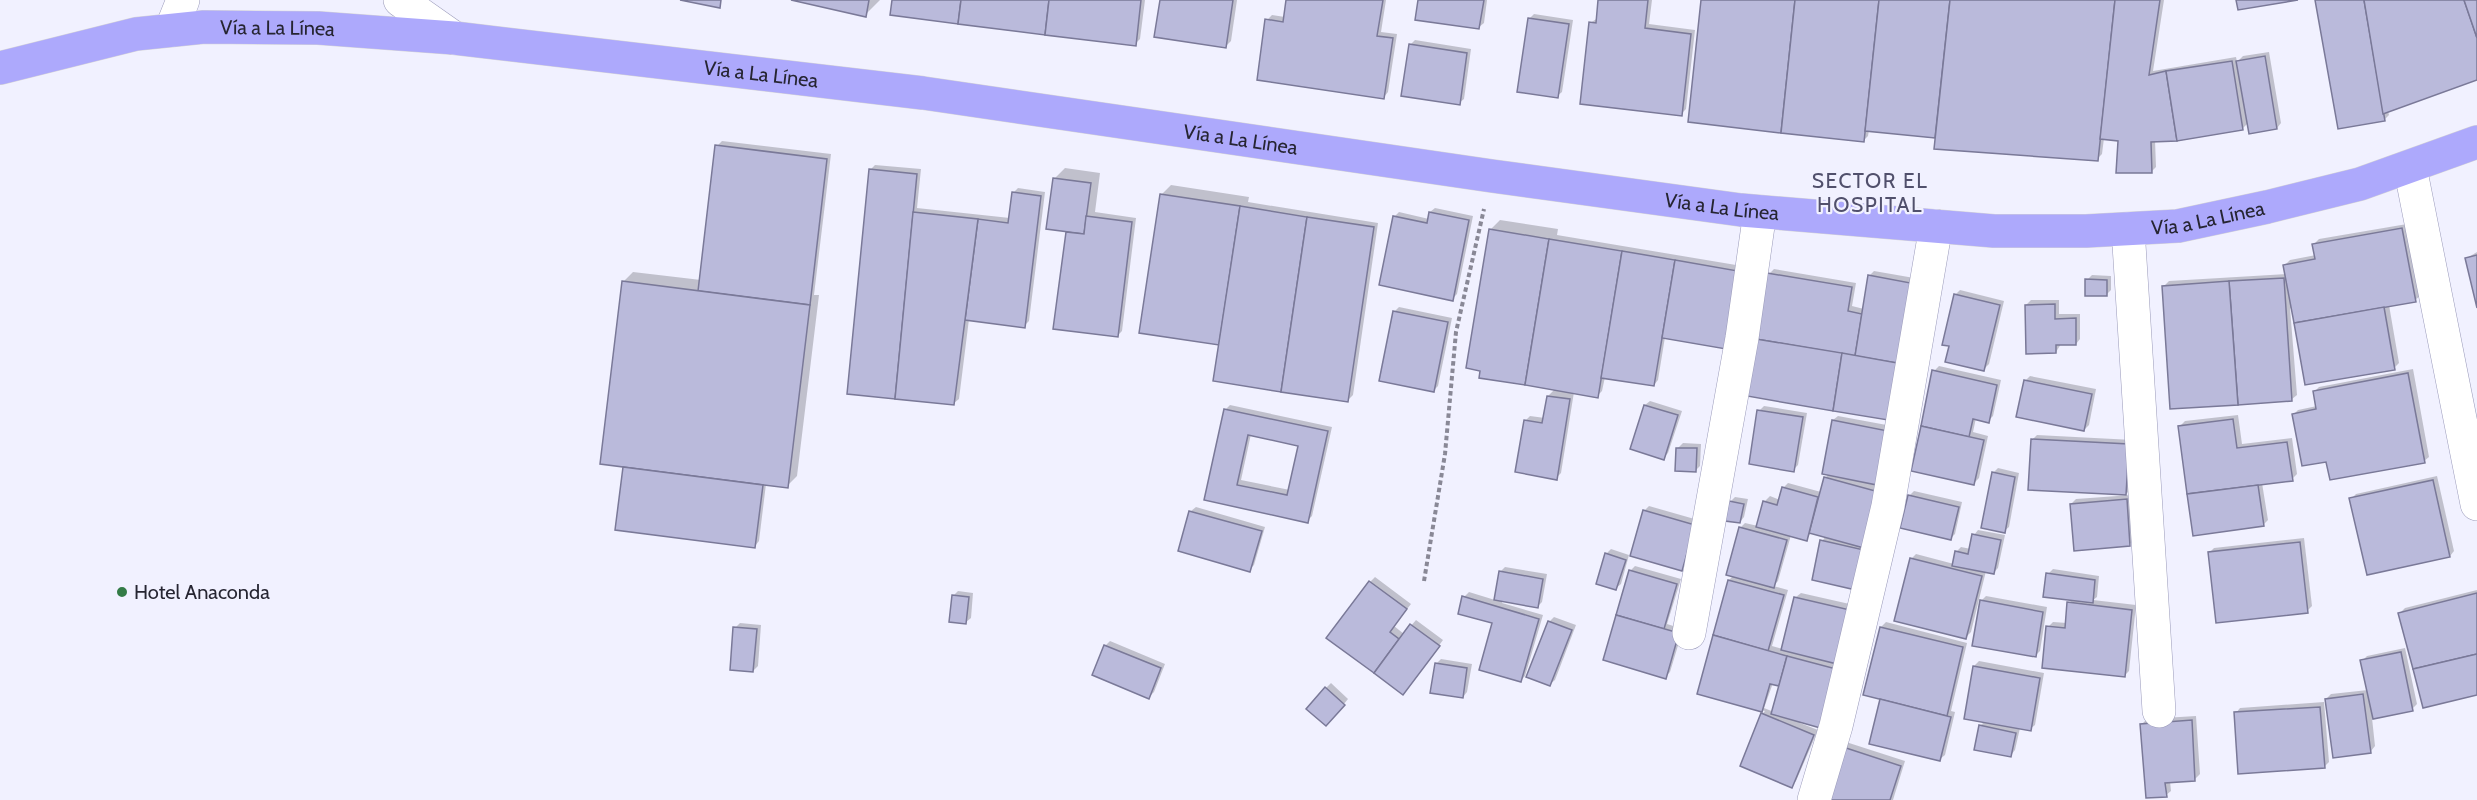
<svg xmlns="http://www.w3.org/2000/svg" width="2477" height="800" viewBox="0 0 2477 800" font-family="Cabin,sans-serif">
<style>
.shadow{fill:#0003;fill-rule:evenodd}
.building{fill:#babadb;stroke:#7a7998;stroke-width:1.5;fill-rule:evenodd}
.lines{fill:none;stroke-linecap:round;stroke-linejoin:round}
.street-casing{stroke:#9a9aba;stroke-width:34}
.highway-casing{stroke:#d4d3d6;stroke-width:34}
.path{stroke:#898896;stroke-width:4;stroke-dasharray:4.5 3;stroke-linecap:butt}
.street{stroke:#fff;stroke-width:33}
.highway{stroke:#ada9fc;stroke-width:33}
.poi-dot{fill:#337b47;stroke:#f1f1ff;stroke-width:2}
.labels{text-anchor:middle;dominant-baseline:central;stroke-width:4.5;stroke-linejoin:round;paint-order:stroke}
.street-label{font-size:20px;fill:#262532;stroke:#f1f1ff}
.poi-label{font-size:20px;fill:#262532;stroke:#f1f1ff;text-anchor:start}
.neighbourhood-label{font-size:21px;letter-spacing:1.5px;fill:#51506c;stroke:#f1f1ff}
</style>
<rect width="100%" height="100%" fill="#f1f1ff"/>
<g class="shadow">
<polygon points="797,0 880,0 865,15"/>
<polygon points="893,0 1145,0 1140,39 1135,44"/>
<polygon points="1161,0 1237,0 1231,41 1226,46"/>
<polygon points="1288,0 1386,0 1381,32 1397,34 1388,92 1384,97 1267,20 1272,15 1285,17"/>
<polygon points="1419,0 1487,0 1484,23 1479,27"/>
<polygon points="1600,0 1652,0 1649,24 1695,30 1686,109 1681,114 1590,23 1598,18"/>
<polygon points="1703,0 2164,0 2153,71 2236,57 2237,62 2243,56 2269,52 2281,123 2277,128 2248,123 2242,129 2155,140 2156,167 2151,172 2119,140 2104,138 2102,154 2097,159 1869,130 1868,136 1863,141"/>
<polygon points="2317,0 2477,0 2477,79 2388,111 2389,115 2384,120"/>
<polygon points="1534,14 1573,20 1562,92 1557,96 1529,19"/>
<polygon points="1415,40 1471,49 1464,99 1459,103 1410,45"/>
<polygon points="722,141 831,154 814,295 819,295 797,476 787,486 766,484 759,541 755,546 617,529 625,466 623,282 633,272 701,280 717,146"/>
<polygon points="875,165 921,169 917,208 1010,218 1013,193 1018,188 1045,192 1029,321 1024,326 969,319 959,399 954,403 870,170"/>
<polygon points="1065,168 1100,173 1095,212 1136,218 1122,331 1117,336 1067,233 1069,231 1054,179"/>
<polygon points="1171,185 1249,197 1248,202 1378,223 1353,395 1348,400 1220,344 1161,195"/>
<polygon points="1435,208 1473,216 1457,294 1452,299 1394,217 1399,212 1429,219 1430,212"/>
<polygon points="1500,220 1558,229 1557,235 1742,266 1665,337 1658,380 1654,385 1605,377 1602,391 1597,396 1574,392 1561,473 1556,478 1525,421 1530,416 1545,418 1548,396 1555,389 1490,230"/>
<polygon points="2407,224 2420,296 2415,300 2389,305 2399,363 2394,368 2290,308 2297,395 2292,399 2164,286 2169,281 2287,274 2285,265 2290,260 2316,255 2314,244 2319,239"/>
<polygon points="2477,252 2477,302 2467,258"/>
<polygon points="1774,269 1856,283 1852,306 1864,309 1869,276 1874,271 1920,279 1749,395 1769,274"/>
<polygon points="2092,275 2111,276 2111,290 2106,295 2087,280"/>
<polygon points="1960,290 2004,301 1989,364 1984,369 1955,295"/>
<polygon points="2031,300 2059,300 2059,314 2080,314 2080,339 2076,344 2061,344 2056,352 2026,305"/>
<polygon points="1399,307 1452,318 1438,386 1433,391 1394,312"/>
<polygon points="1939,366 2001,380 1993,416 1988,421 1976,418 1973,432 1988,436 1979,478 1974,483 1934,371"/>
<polygon points="2413,369 2429,457 2424,461 2327,460 2293,415 2298,410 2317,406 2314,392 2319,387"/>
<polygon points="2030,376 2096,389 2089,425 2084,430 2025,381"/>
<polygon points="1650,401 1682,411 1668,453 1663,458 1645,405"/>
<path d="M 1230,405 L 1332,427 L 1312,516 L 1307,521 L 1206,499 L 1225,410 ZM 1251,434 L 1300,444 L 1290,490 L 1241,480 Z"/>
<polygon points="1764,406 1807,413 1798,465 1793,470 1759,411"/>
<polygon points="2238,415 2242,444 2292,438 2297,474 2292,479 2262,483 2268,520 2263,525 2180,426 2185,421"/>
<path d="M 1838,416 L 1892,426 L 1865,578 L 1822,541 L 1826,536 L 1812,532 L 1806,539 L 1791,535 L 1778,581 L 1773,586 L 1788,590 L 1772,646 L 1783,649 L 1796,597 L 1801,593 L 1854,605 L 1823,727 L 1801,721 L 1800,723 L 1818,730 L 1796,781 L 1791,786 L 1762,714 L 1765,711 L 1699,693 L 1729,580 L 1734,575 L 1740,528 L 1745,523 L 1758,526 L 1765,501 L 1770,496 L 1780,500 L 1783,488 L 1788,483 L 1821,492 L 1825,478 L 1829,474 L 1833,420 ZM 1773,683 L 1781,685 L 1774,712 L 1764,708 Z"/>
<polygon points="2037,435 2133,440 2131,489 2126,494 2032,440"/>
<polygon points="1683,443 1701,444 1700,466 1695,471 1678,448"/>
<polygon points="1998,468 2019,473 2009,527 2004,531 1993,473"/>
<polygon points="2437,476 2454,551 2450,556 2351,499 2356,494"/>
<polygon points="1914,491 1962,502 1955,534 1950,539 1909,496"/>
<polygon points="2131,495 2134,540 2129,545 2071,504 2076,499"/>
<polygon points="1735,497 1748,499 1744,517 1740,522 1730,502"/>
<polygon points="1649,506 1698,520 1686,564 1681,569 1644,511"/>
<polygon points="1196,507 1265,527 1254,565 1249,570 1180,550 1191,511"/>
<polygon points="1978,530 2005,535 1998,568 1993,573 1986,571 1971,632 1966,637 1911,559 1916,554 1954,564 1956,552 1961,547 1971,549 1974,535"/>
<polygon points="2304,538 2312,606 2307,611 2209,553 2214,548"/>
<polygon points="1611,549 1629,555 1621,584 1616,588 1606,554"/>
<polygon points="1635,566 1681,579 1667,624 1683,629 1670,672 1665,677 1630,571"/>
<polygon points="1505,567 1547,574 1542,602 1537,607 1503,600 1502,603 1543,615 1525,676 1520,681 1494,622 1464,597 1469,592 1495,600 1501,571"/>
<polygon points="2053,569 2099,576 2097,597 2093,600 2136,605 2129,671 2124,676 2048,627 2053,622 2067,623 2069,603 2073,599 2048,574"/>
<polygon points="1375,577 1411,604 1394,626 1404,634 1416,620 1443,640 1408,688 1370,582"/>
<polygon points="2477,590 2477,694 2400,613 2405,608"/>
<polygon points="958,591 973,593 971,618 966,622 953,596"/>
<polygon points="1986,596 2047,607 2040,651 2035,656 1981,601"/>
<polygon points="1554,617 1576,625 1555,680 1550,684 1549,622"/>
<polygon points="1886,622 1967,643 1951,711 1955,712 1945,755 1940,759 1882,698 1881,627"/>
<polygon points="740,623 761,625 758,666 753,671 735,628"/>
<polygon points="1110,641 1165,664 1154,692 1149,697 1105,646"/>
<polygon points="2405,648 2417,704 2412,709 2372,718 2375,746 2371,751 2326,699 2331,694 2368,690 2362,661 2367,656"/>
<polygon points="1441,659 1472,664 1467,692 1463,697 1436,664"/>
<polygon points="1979,661 2044,673 2035,725 2030,729 2020,728 2015,750 2011,755 1980,726 1985,721 1974,666"/>
<polygon points="1331,683 1348,699 1331,720 1326,688"/>
<polygon points="2324,702 2329,762 2324,767 2236,713 2240,708"/>
<polygon points="2196,716 2200,774 2195,779 2170,781 2171,791 2166,795 2142,724 2147,719"/>
<polygon points="1846,742 1905,761 1893,800 1825,800"/>
</g>
<g class="building">
<polygon points="680,0 721,0 720,8"/>
<polygon points="791,0 869,0 866,17"/>
<polygon points="892,0 961,0 958,24 890,15"/>
<polygon points="961,0 1049,0 1045,35 958,24"/>
<polygon points="1049,0 1141,0 1136,46 1045,35"/>
<polygon points="1160,0 1233,0 1226,48 1154,37"/>
<polygon points="1286,0 1383,0 1377,36 1393,38 1384,99 1257,80 1265,19 1283,22"/>
<polygon points="1418,0 1484,0 1479,29 1415,20"/>
<polygon points="1598,0 1648,0 1645,28 1691,34 1682,116 1580,104 1589,22 1596,23"/>
<polygon points="1701,0 1795,0 1781,133 1688,122"/>
<polygon points="1795,0 1879,0 1864,142 1781,133"/>
<polygon points="1879,0 1950,0 1935,138 1865,131"/>
<polygon points="1950,0 2115,0 2098,161 1934,149"/>
<polygon points="2115,0 2160,0 2149,75 2166,71 2177,141 2151,142 2152,173 2116,173 2118,141 2100,139"/>
<polygon points="2236,0 2298,0 2238,10"/>
<polygon points="2315,0 2364,0 2385,121 2338,129"/>
<polygon points="2364,0 2464,0 2477,38 2477,80 2383,114"/>
<polygon points="2464,0 2477,0 2477,38"/>
<polygon points="1528,18 1569,24 1558,98 1517,92"/>
<polygon points="1409,44 1467,53 1460,105 1401,96"/>
<polygon points="2265,56 2277,129 2249,134 2236,61"/>
<polygon points="2232,61 2243,130 2177,141 2166,71"/>
<polygon points="715,145 827,159 810,305 698,291"/>
<polygon points="869,169 917,174 895,399 847,394"/>
<polygon points="1053,178 1091,183 1084,234 1046,229"/>
<polygon points="1012,192 1041,196 1025,328 965,320 978,219 1008,223"/>
<polygon points="1160,194 1240,206 1219,345 1139,333"/>
<polygon points="1240,206 1307,217 1281,392 1213,381"/>
<polygon points="913,212 978,219 954,405 895,399"/>
<polygon points="1429,212 1469,220 1453,301 1379,285 1393,216 1427,223"/>
<polygon points="1086,216 1132,222 1118,337 1053,329 1066,232 1084,234"/>
<polygon points="1307,217 1374,227 1348,402 1281,392"/>
<polygon points="2402,228 2416,302 2294,323 2283,265 2315,259 2312,244"/>
<polygon points="1489,229 1549,239 1525,385 1479,378 1480,371 1466,368"/>
<polygon points="1549,239 1622,251 1598,398 1525,385"/>
<polygon points="1622,251 1675,260 1654,386 1601,378"/>
<polygon points="2477,255 2477,308 2465,258"/>
<polygon points="1675,260 1738,271 1726,349 1662,338"/>
<polygon points="1767,273 1852,287 1848,311 1862,314 1855,356 1756,339"/>
<polygon points="1868,275 1916,284 1903,364 1855,356"/>
<polygon points="2284,278 2292,401 2238,405 2229,281"/>
<polygon points="2085,279 2107,280 2107,296 2085,296"/>
<polygon points="622,281 810,305 788,488 600,464"/>
<polygon points="2229,281 2238,405 2170,409 2162,286"/>
<polygon points="1954,294 2000,305 1984,371 1945,362 1949,346 1942,345"/>
<polygon points="2055,304 2055,319 2076,318 2076,345 2056,345 2056,353 2026,354 2025,305"/>
<polygon points="2384,307 2395,370 2305,385 2294,323"/>
<polygon points="1393,311 1448,322 1434,392 1379,381"/>
<polygon points="1756,339 1842,353 1833,411 1747,396"/>
<polygon points="1842,353 1903,364 1894,421 1833,411"/>
<polygon points="1932,370 1997,385 1989,423 1973,419 1969,437 1921,426"/>
<polygon points="2408,373 2425,463 2330,480 2326,462 2302,466 2292,414 2316,409 2313,391"/>
<polygon points="2024,380 2092,394 2084,431 2016,417"/>
<polygon points="1547,396 1570,399 1557,480 1515,472 1524,420 1542,423"/>
<polygon points="1644,405 1678,415 1664,460 1630,449"/>
<path d="M 1224,409 L 1328,431 L 1308,523 L 1204,500 ZM 1248,435 L 1298,446 L 1287,495 L 1237,485 Z"/>
<polygon points="1757,410 1803,417 1794,472 1749,464"/>
<polygon points="2233,419 2237,448 2287,442 2293,481 2187,494 2178,426"/>
<polygon points="1832,420 1888,431 1877,485 1822,474"/>
<polygon points="1921,426 1984,440 1974,485 1911,471"/>
<polygon points="2031,439 2129,444 2126,495 2028,490"/>
<polygon points="1676,448 1697,448 1696,472 1675,471"/>
<polygon points="623,467 763,485 755,548 615,530"/>
<polygon points="1992,472 2015,477 2005,533 1981,528"/>
<polygon points="1824,477 1879,492 1864,548 1809,533"/>
<polygon points="2433,480 2450,557 2367,575 2349,498"/>
<polygon points="2258,485 2264,526 2193,536 2187,494"/>
<polygon points="1782,487 1818,497 1807,541 1756,527 1763,501 1777,505"/>
<polygon points="1908,495 1959,507 1951,540 1900,528"/>
<polygon points="2127,499 2130,546 2074,551 2070,504"/>
<polygon points="1729,501 1744,504 1740,523 1725,521"/>
<polygon points="1643,510 1695,525 1682,571 1630,556"/>
<polygon points="1189,511 1262,531 1250,572 1178,551"/>
<polygon points="1739,527 1787,540 1774,588 1726,575"/>
<polygon points="1972,534 2001,540 1994,574 1952,566 1955,551 1968,554"/>
<polygon points="1820,540 1864,550 1856,590 1812,580"/>
<polygon points="2300,542 2308,613 2216,623 2208,552"/>
<polygon points="1605,553 1626,560 1616,590 1596,584"/>
<polygon points="1910,558 1982,576 1966,639 1894,621"/>
<polygon points="1629,570 1677,584 1664,629 1616,615"/>
<polygon points="1499,571 1543,579 1538,608 1494,600"/>
<polygon points="2046,573 2095,580 2093,603 2043,597"/>
<polygon points="1728,580 1784,595 1768,651 1713,635"/>
<polygon points="1369,581 1407,609 1390,632 1399,639 1374,673 1326,638"/>
<polygon points="2477,593 2477,654 2413,669 2398,613"/>
<polygon points="952,595 969,597 966,624 949,622"/>
<polygon points="1462,596 1539,619 1521,682 1479,670 1492,623 1458,614"/>
<polygon points="1794,597 1850,610 1837,664 1781,650"/>
<polygon points="1980,600 2043,612 2036,657 1972,646"/>
<polygon points="2067,602 2132,610 2125,677 2042,668 2046,626 2065,628"/>
<polygon points="1616,615 1679,633 1666,679 1603,660"/>
<polygon points="1548,621 1572,630 1550,686 1526,677"/>
<polygon points="1410,624 1440,646 1403,695 1374,673"/>
<polygon points="733,627 757,629 753,672 730,670"/>
<polygon points="1880,627 1963,647 1947,716 1863,695"/>
<polygon points="1713,635 1787,656 1779,686 1770,684 1762,712 1697,694"/>
<polygon points="1104,645 1161,668 1149,699 1092,675"/>
<polygon points="2401,652 2413,711 2373,719 2360,660"/>
<polygon points="2477,654 2477,695 2423,708 2413,669"/>
<polygon points="1787,656 1840,670 1824,729 1771,714"/>
<polygon points="1435,663 1467,668 1463,698 1430,693"/>
<polygon points="1973,666 2040,678 2031,731 1964,719"/>
<polygon points="1325,687 1345,705 1326,726 1306,709"/>
<polygon points="2363,694 2371,753 2333,758 2325,699"/>
<polygon points="1880,699 1951,717 1940,761 1869,744"/>
<polygon points="2320,707 2325,768 2238,774 2234,712"/>
<polygon points="1761,713 1814,735 1792,788 1740,766"/>
<polygon points="2192,720 2195,781 2165,783 2167,797 2146,798 2140,724"/>
<polygon points="1979,725 2016,733 2011,757 1974,750"/>
<polygon points="1840,746 1901,766 1890,800 1823,800"/>
</g>
<g class="lines">
<g class="street-casing">
<g id="street">
<polyline points="400,0 454,38"/>
<polyline points="171,30 183,0"/>
<polyline points="2410,167 2477,504"/>
<polyline points="2128,229 2159,711"/>
<polyline points="1689,633 1742,338 1760,212"/>
<polyline points="1814,800 1836,726 1888,506 1936,226"/>
</g>
</g>
<g class="highway-casing">
<g id="highway">
<path id="s1" d="M 0,68 L 136,34 L 204,27 L 318,28 L 454,38 L 923,93 L 1492,176 L 1741,210 L 1994,231 L 2086,231 L 2178,226 L 2267,207 L 2360,184 L 2477,142"/>
</g>
</g>
<polyline class="path" points="1424,581 1445,454 1456,332 1484,209"/>
<use href="#street" class="street"/>
<use href="#highway" class="highway"/>
</g>
<circle class="poi-dot" cx="122" cy="592" r="6"/>
<g class="labels">
<g class="street-label">
<text stroke="none"><textPath href="#s1" startOffset="282">Vía a La Línea</textPath></text>
<text stroke="none"><textPath href="#s1" startOffset="768">Vía a La Línea</textPath></text>
<text stroke="none"><textPath href="#s1" startOffset="1252">Vía a La Línea</textPath></text>
<text stroke="none"><textPath href="#s1" startOffset="1738">Vía a La Línea</textPath></text>
<text stroke="none"><textPath href="#s1" startOffset="2226">Vía a La Línea</textPath></text>
</g>
<g class="poi-label">
<text x="134" y="592">Hotel Anaconda</text>
</g>
<g class="neighbourhood-label">
<text x="1870" y="180">SECTOR EL<tspan x="1870" dy="24">HOSPITAL</tspan></text>
</g>
</g>
</svg>
